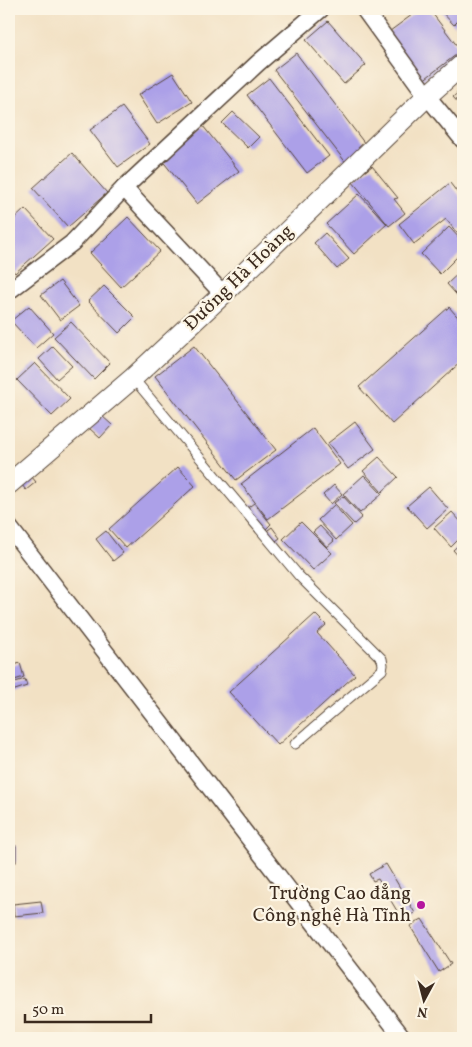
<svg xmlns="http://www.w3.org/2000/svg" width="472" height="1047" viewBox="0 0 472 1047" font-family="Vollkorn,serif">
<style>
.building{fill:#aca0e8}
.lines{fill:none;stroke-linecap:round;stroke-linejoin:round}
.service-casing{stroke:#564537;stroke-width:11}
.minor-casing{stroke:#564537;stroke-width:19}
.tertiary-casing{stroke:#564537;stroke-width:22}
.service{stroke:#fff;stroke-width:9}
.minor{stroke:#fff;stroke-width:16}
.tertiary{stroke:#fff;stroke-width:20}
.poi-dot{fill:#b5179e;stroke:#fcf5e5;stroke-width:2}
.labels{text-anchor:middle;dominant-baseline:central;stroke-width:4.5;stroke-linejoin:round;paint-order:stroke}
.street-label{font-size:19px;fill:#3b2a1e;stroke:#fcf5e5}
.poi-label{font-size:19px;fill:#3b2a1e;stroke:#fcf5e5;text-anchor:end}
</style>
<rect width="100%" height="100%" fill="#fcf5e5"/>
<filter id="ink" filterUnits="userSpaceOnUse"><feTurbulence type="fractalNoise" baseFrequency=".02" numOctaves="2"/><feDisplacementMap in="SourceGraphic" scale="10" xChannelSelector="R" yChannelSelector="G"/><feConvolveMatrix kernelMatrix="1 2 1 2 8 2 1 2 1" color-interpolation-filters="sRGB"/></filter>
<filter id="wash" filterUnits="userSpaceOnUse"><feTurbulence type="fractalNoise" baseFrequency=".0096" numOctaves="4" result="noise"/><feDisplacementMap in="SourceGraphic" scale="20" xChannelSelector="R" yChannelSelector="G"/><feGaussianBlur stdDeviation="1.12" result="paint"/><feColorMatrix in="noise" values="0 0 0 0 0 0 0 0 0 0 0 0 0 0 0 0 0 1.4 0 .05"/><feComposite in="paint" operator="in"/></filter>
<g filter="url(#wash)">
<rect width="100%" height="100%" fill="#f2e1c4"/>
<g id="blocks">
<g class="building">
<polygon points="420,9 429,9 461,51 422,81 386,34"/>
<polygon points="439,9 463,9 463,16 454,25"/>
<polygon points="328,21 366,65 344,84 306,40"/>
<polygon points="296,53 368,148 347,164 274,70"/>
<polygon points="173,73 192,102 157,124 138,95"/>
<polygon points="269,78 329,156 307,173 247,95"/>
<polygon points="463,88 463,108 453,97"/>
<polygon points="122,107 150,144 118,167 90,130"/>
<polygon points="233,112 259,137 248,148 222,123"/>
<polygon points="203,126 239,171 197,204 161,159"/>
<polygon points="72,153 107,193 68,227 33,188"/>
<polygon points="372,166 398,198 394,199 405,213 389,226 352,181"/>
<polygon points="450,183 463,200 463,228 457,233 446,219 414,244 399,224"/>
<polygon points="359,194 387,224 354,254 326,224"/>
<polygon points="25,209 53,239 15,273 9,266 9,224"/>
<polygon points="128,217 160,251 121,287 90,253"/>
<polygon points="449,227 463,242 463,251 440,274 421,254"/>
<polygon points="325,233 349,259 337,269 314,243"/>
<polygon points="463,269 463,302 447,284"/>
<polygon points="60,281 79,306 60,320 41,295"/>
<polygon points="104,286 135,317 119,333 88,301"/>
<polygon points="29,306 53,333 36,348 11,321"/>
<polygon points="449,307 463,323 463,360 392,424 359,387"/>
<polygon points="71,322 110,363 94,379 54,337"/>
<polygon points="53,346 72,366 57,379 39,359"/>
<polygon points="194,346 276,450 236,480 155,376"/>
<polygon points="35,363 70,399 52,416 17,380"/>
<polygon points="101,415 112,425 100,438 89,428"/>
<polygon points="355,422 375,449 348,469 328,443"/>
<polygon points="313,428 340,464 268,519 241,484"/>
<polygon points="379,457 398,477 382,492 363,471"/>
<polygon points="178,467 195,486 126,548 109,529"/>
<polygon points="26,470 36,482 26,490 16,478"/>
<polygon points="364,475 382,494 360,513 343,494"/>
<polygon points="334,485 342,494 331,504 323,495"/>
<polygon points="429,487 448,509 427,528 407,506"/>
<polygon points="343,496 362,517 354,524 334,503"/>
<polygon points="254,503 271,524 264,531 246,509"/>
<polygon points="334,505 352,525 336,540 318,520"/>
<polygon points="452,512 463,524 463,535 451,547 434,528"/>
<polygon points="301,522 332,553 313,570 283,539"/>
<polygon points="320,526 334,541 327,547 313,532"/>
<polygon points="272,527 280,538 273,543 264,533"/>
<polygon points="106,531 123,553 113,561 96,539"/>
<polygon points="463,541 463,561 453,550"/>
<polygon points="315,614 326,625 317,633 355,675 278,745 229,692"/>
<polygon points="20,663 24,677 11,681 9,667"/>
<polygon points="25,679 27,686 9,692 9,684"/>
<rect x="9" y="846" width="7" height="16"/>
<polygon points="386,864 415,913 403,921 378,879 373,881 369,874"/>
<polygon points="41,901 43,913 14,916 13,904"/>
<polygon points="422,919 451,964 439,972 410,926"/>
</g>
</g>
</g>
<g filter="url(#ink)">
<use href="#blocks" fill-opacity="0" stroke="#564537" stroke-width="1"/>
<g class="lines">
<g class="service-casing">
<polyline id="service" points="133,378 299,576 382,659 383,665 382,670 295,744"/>
</g>
<g class="minor-casing">
<g id="minor">
<polyline points="364,9 427,96 463,140"/>
<polyline points="124,188 223,294"/>
<polyline points="9,291 72,243 124,188 258,63 321,9"/>
<polyline points="9,527 403,1038"/>
</g>
</g>
<g class="tertiary-casing">
<polyline id="tertiary" points="9,484 133,378 223,294 427,96 463,64"/>
</g>
<use href="#service" class="service"/>
<use href="#minor" class="minor"/>
<use href="#tertiary" class="tertiary"/>
</g>
</g>
<circle class="poi-dot" cx="421" cy="905" r="5"/>
<g class="labels">
<g class="street-label">
<text transform="translate(239 278) rotate(-44)">Đường Hà Hoàng</text>
</g>
<g class="poi-label">
<text x="411" y="894">Trường Cao đẳng<tspan x="411" dy="22">Công nghệ Hà Tĩnh</tspan></text>
</g>
</g>
<rect width="472" height="1047" fill="none" stroke="#fcf5e5" stroke-width="30"/>
<g transform="translate(424 1000) rotate(187)" stroke="#fcf5e5" stroke-width="4" paint-order="stroke">
<path d="M0-4L9 19L0 12L-9 19Z" fill="#3b2a1e"/>
<text y="-8" font-size="14" font-weight="bold" text-anchor="middle" fill="#3b2a1e">N</text>
</g>
<path d="M25 1014v8h126v-8" fill="none" stroke="#3b2a1e" stroke-width="2.5"/>
<text x="32" y="1014" font-size="15" fill="#3b2a1e" stroke="#fcf5e5" stroke-width="4" paint-order="stroke">50 m</text>
</svg>
